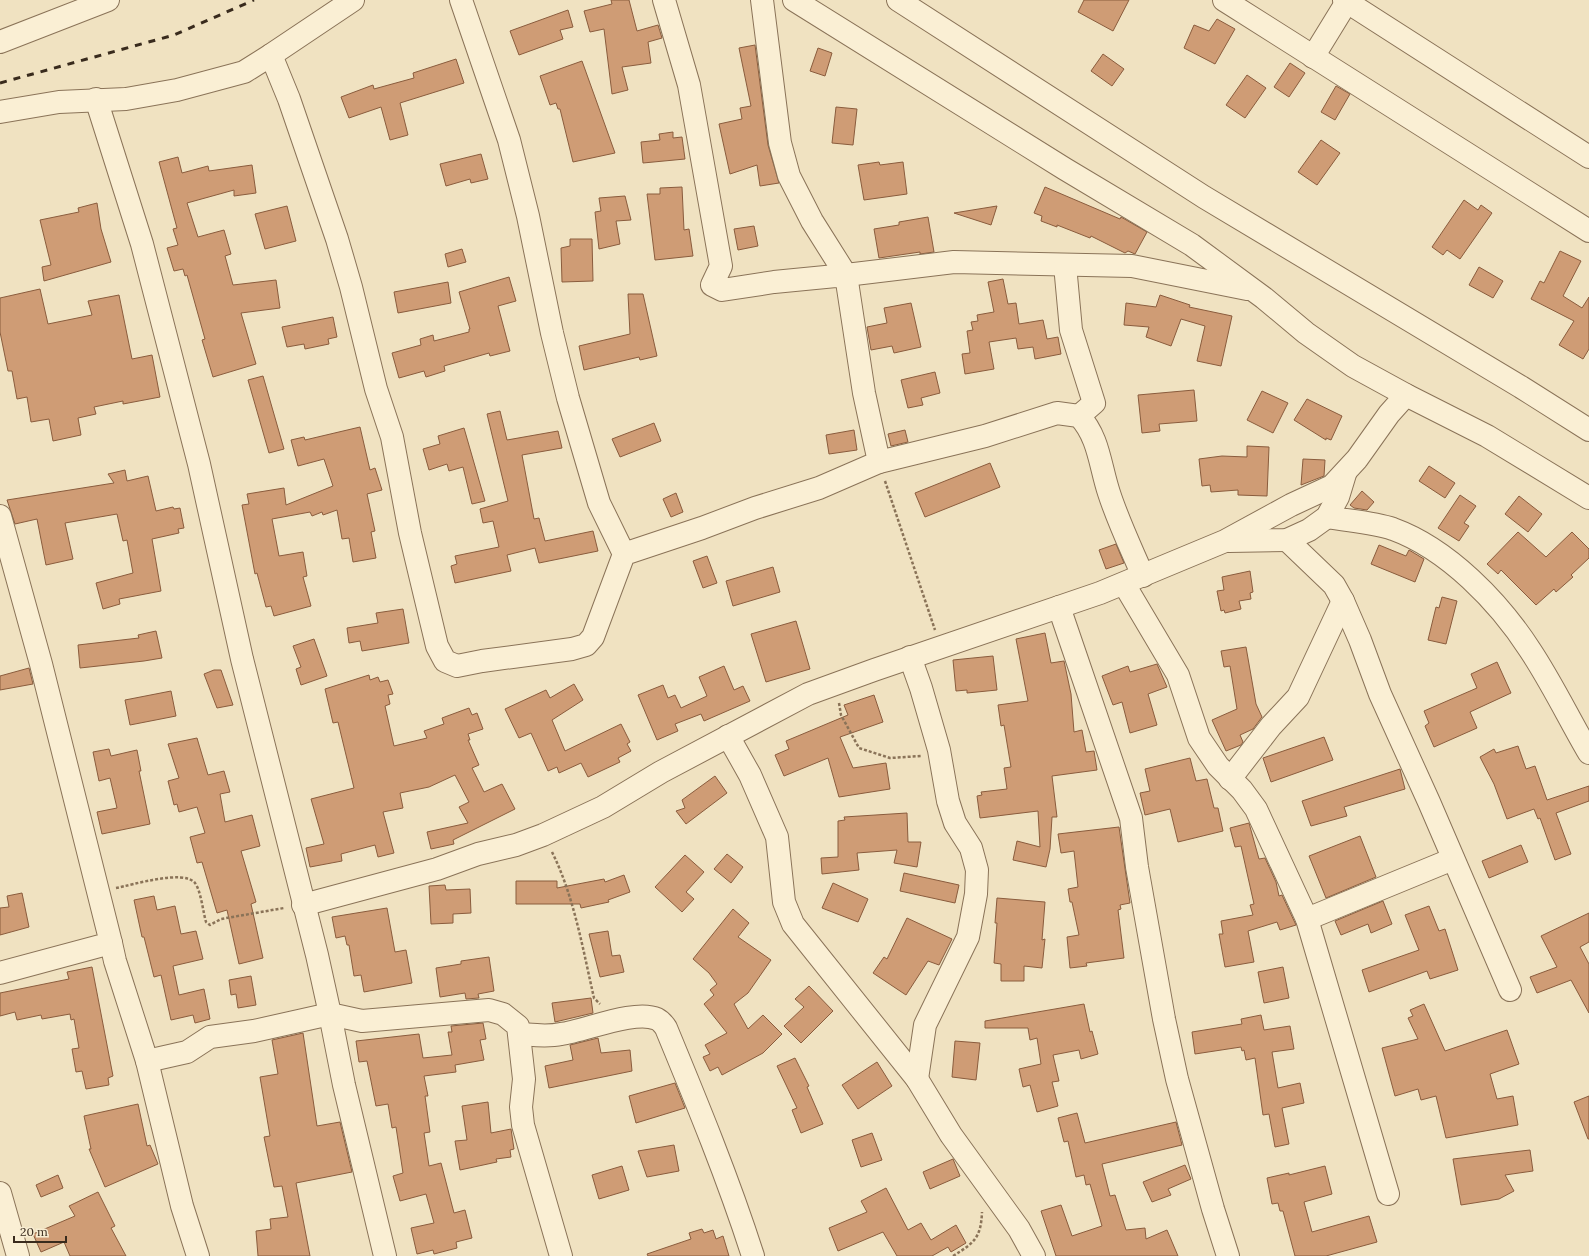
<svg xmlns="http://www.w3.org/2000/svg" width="1589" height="1256" viewBox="0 0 1589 1256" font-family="Lora,serif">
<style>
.building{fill:#cf9c75;stroke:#8a5c3d}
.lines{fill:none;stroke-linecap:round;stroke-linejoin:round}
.minor-casing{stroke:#8a7358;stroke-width:24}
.path{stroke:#8a7358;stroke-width:2.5;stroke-dasharray:3 2;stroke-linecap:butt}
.minor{stroke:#faefd4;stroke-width:22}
.rail{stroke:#392b1d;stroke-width:3;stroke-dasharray:7 7;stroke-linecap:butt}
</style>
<rect width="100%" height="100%" fill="#f0e2c1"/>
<g class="building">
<polygon points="611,0 629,0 637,31 658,25 662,38 648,42 651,63 622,67 628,90 612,94 604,29 590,32 584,11 612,4"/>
<polygon points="1084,0 1129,0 1113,31 1078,12"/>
<polygon points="568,10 573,27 560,30 563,39 519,55 510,31"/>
<polygon points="1217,19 1235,29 1215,64 1184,48 1194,25 1209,31"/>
<polygon points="755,45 768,145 779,183 760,186 757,165 730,174 719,124 742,119 740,108 751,106 739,48"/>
<polygon points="818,48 832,53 825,76 810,71"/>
<polygon points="1103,54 1124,69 1112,86 1091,71"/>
<polygon points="456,59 464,83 400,103 408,135 390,140 381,107 349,118 341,97 373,85 374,89 414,78 413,73"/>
<polygon points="582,61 615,153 573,162 560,109 558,109 556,103 550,105 540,76"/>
<polygon points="1290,63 1305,73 1289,97 1274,87"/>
<polygon points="1247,75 1266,88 1245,118 1226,105"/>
<polygon points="1336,86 1350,94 1335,120 1321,112"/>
<polygon points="836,107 857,109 853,145 832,143"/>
<polygon points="673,132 673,138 682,137 685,159 643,163 641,142 660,140 659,134"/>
<polygon points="1321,140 1340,153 1317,185 1298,172"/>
<polygon points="481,154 488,179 471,183 470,179 446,186 440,164"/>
<polygon points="178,157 182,173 208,166 209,171 252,165 256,193 234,196 234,190 187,203 198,237 224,230 231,254 225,256 233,285 276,280 280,308 241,313 256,364 213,377 202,340 205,339 187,275 185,276 183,269 174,271 167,248 178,245 173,229 177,228 159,162"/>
<polygon points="879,162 880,165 903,162 907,194 864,200 858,165"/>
<polygon points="682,187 684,230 689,229 693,256 655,260 647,194 660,194 660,188"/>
<polygon points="1045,187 1120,219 1121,217 1147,232 1135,254 1128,251 1125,253 1091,236 1090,238 1057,225 1057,227 1041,221 1042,216 1034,213"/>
<polygon points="625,196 631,220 616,221 620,244 599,249 595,212 601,211 599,198"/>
<polygon points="1464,200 1478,210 1481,205 1492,213 1460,259 1447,250 1443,255 1432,247"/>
<polygon points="97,203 101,229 111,262 44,281 42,267 51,265 40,220 79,212 78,208"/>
<polygon points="287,206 296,241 265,249 255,214"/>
<polygon points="997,206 991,225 954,213"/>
<polygon points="928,217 934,252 920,254 920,252 879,258 874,229 899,225 899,222"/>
<polygon points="754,226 758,246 738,250 734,229"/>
<polygon points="570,239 592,239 593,281 562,282 561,248 570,246"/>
<polygon points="462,249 466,262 448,267 445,254"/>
<polygon points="1560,251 1581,261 1563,296 1582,308 1589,297 1589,349 1583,359 1559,345 1574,321 1531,299 1540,281 1544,283"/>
<polygon points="1479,267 1503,281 1493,298 1469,285"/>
<polygon points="509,277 516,301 498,306 510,351 490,356 489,353 444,366 445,371 426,377 424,371 399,378 392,353 421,345 420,339 433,335 434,341 469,332 469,329 470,329 459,292"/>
<polygon points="1003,279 1008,304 1016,303 1019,324 1043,320 1047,339 1058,337 1061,354 1035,359 1033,347 1018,349 1016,338 989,342 994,369 965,374 962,354 970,353 967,331 973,330 971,322 978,321 977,315 994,312 988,282"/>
<polygon points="448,282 451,303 398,313 394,292"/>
<polygon points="40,289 48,324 92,315 88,301 119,295 132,359 152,355 160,397 123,404 123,401 94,407 96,414 78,418 81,435 53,441 49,419 31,422 27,397 17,399 12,371 8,371 0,332 0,298"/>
<polygon points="628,294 643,294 657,356 640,360 639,357 584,370 579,346 630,334"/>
<polygon points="1160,295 1190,305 1189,307 1232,316 1221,366 1197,361 1205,326 1181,319 1171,346 1146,337 1149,327 1124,325 1126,303 1156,307"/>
<polygon points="911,303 921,347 894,353 892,346 871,350 867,327 887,323 884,308"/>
<polygon points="333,317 337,337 328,339 329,344 305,349 304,344 287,347 282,327"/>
<polygon points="935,372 940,393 921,398 923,405 908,408 901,380"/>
<polygon points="263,376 284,449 269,453 248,380"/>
<polygon points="1194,390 1197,421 1159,424 1160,431 1142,433 1138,395"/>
<polygon points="1262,391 1288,403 1273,433 1247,420"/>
<polygon points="1307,399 1342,416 1331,440 1326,438 1326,440 1294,420"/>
<polygon points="500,411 507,440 558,431 562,448 522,455 534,519 539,518 545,541 593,531 598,551 539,563 535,548 507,555 511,571 455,583 451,566 457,564 455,556 499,547 493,521 483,523 480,509 508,501 487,414"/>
<polygon points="654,423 661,441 620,457 612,439"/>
<polygon points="360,427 370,470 375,468 382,490 367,494 375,531 371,532 376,558 353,562 349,538 342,539 337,510 323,515 322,512 312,516 310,512 272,519 279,556 303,552 307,576 303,577 311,606 274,616 271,606 266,607 257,573 255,574 242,505 249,504 247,494 284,488 286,505 333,486 324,459 298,466 291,440 304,437 305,440"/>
<polygon points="464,428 485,501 472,504 463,467 449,471 447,464 429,470 423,449 440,444 438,436"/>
<polygon points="854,430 857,450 829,454 826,435"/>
<polygon points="905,430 908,442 891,446 888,434"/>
<polygon points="1247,446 1269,447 1267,496 1238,495 1238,490 1211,492 1210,485 1202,486 1199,459 1222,456 1247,457"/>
<polygon points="1303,459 1325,460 1324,476 1301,485"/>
<polygon points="990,463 1000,487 925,517 915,493"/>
<polygon points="1429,466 1455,483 1445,498 1419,481"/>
<polygon points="125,470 127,481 148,476 156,511 173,507 174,509 180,508 184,528 178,529 179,533 152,539 161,591 119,599 120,604 103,609 96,583 133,573 127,540 123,541 117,514 65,523 73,559 46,565 37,519 15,524 7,500 114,483 108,474"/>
<polygon points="1362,491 1374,502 1367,510 1354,508 1350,505"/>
<polygon points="676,493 683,512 671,517 663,499"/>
<polygon points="1460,495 1476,506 1464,523 1469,526 1459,541 1438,528"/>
<polygon points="1519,496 1542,514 1528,532 1505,514"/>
<polygon points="1518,532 1546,557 1572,532 1589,549 1589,558 1571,575 1573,577 1556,592 1554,589 1536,605 1501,570 1498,574 1487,564"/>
<polygon points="1116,544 1124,563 1106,569 1099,550"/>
<polygon points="1379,545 1406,556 1409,550 1424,559 1415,582 1371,564"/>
<polygon points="707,556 717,583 703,588 693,561"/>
<polygon points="773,567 780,592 733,606 726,581"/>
<polygon points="1250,571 1253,592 1250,593 1251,599 1239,601 1241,609 1225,613 1224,610 1221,611 1217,591 1224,590 1222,577"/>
<polygon points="1442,597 1457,601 1446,644 1428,640 1436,607 1439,608"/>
<polygon points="403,609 409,643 362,651 360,641 349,643 347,628 378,623 376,613"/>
<polygon points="796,621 810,669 766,682 751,634"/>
<polygon points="156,631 162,658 144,661 80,668 78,645 139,638 138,635"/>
<polygon points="1045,633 1051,663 1064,661 1071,694 1074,732 1082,730 1086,752 1094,751 1097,770 1052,776 1057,817 1052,817 1050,849 1046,867 1013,860 1017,841 1040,847 1038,811 980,818 977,796 982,795 981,792 1007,789 1004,768 1011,767 1004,725 1001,726 998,705 1028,701 1016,639"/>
<polygon points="314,639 327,676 301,685 296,669 301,667 293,646"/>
<polygon points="1246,647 1256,704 1262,717 1253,729 1240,735 1243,742 1241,745 1226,751 1212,720 1237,709 1230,666 1224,667 1221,651"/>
<polygon points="993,656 997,690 967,693 967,690 956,691 953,660"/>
<polygon points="1497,662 1511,693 1470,712 1477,728 1434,747 1425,726 1429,723 1424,711 1477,688 1471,674"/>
<polygon points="1157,664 1167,687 1148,694 1157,725 1130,733 1122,702 1113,705 1102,676 1128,666 1130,672"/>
<polygon points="724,666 734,690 743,686 750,701 704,721 701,714 675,724 678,731 657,740 638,695 663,685 668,698 675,695 681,708 707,696 699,677"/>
<polygon points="29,668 33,684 0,690 0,676"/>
<polygon points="214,670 221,670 233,705 217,708 204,674"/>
<polygon points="369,675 370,680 378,677 380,682 388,680 393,694 388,695 390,704 385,706 394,746 427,738 424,731 444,724 442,718 469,708 472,715 477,713 483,729 468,734 470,740 468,740 479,765 472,768 484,792 502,784 515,809 453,840 454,844 431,849 427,832 468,823 459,807 469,802 455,775 429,787 400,793 403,808 383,812 394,853 378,857 375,845 341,854 342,861 310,867 306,848 324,844 311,799 354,788 338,722 333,723 325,689"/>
<polygon points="574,684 583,700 552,720 565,751 621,724 630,742 627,744 631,751 618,758 620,762 588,777 581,763 559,773 557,767 548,771 531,733 519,738 505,709 546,690 550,698"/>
<polygon points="171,691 176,716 130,725 125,700"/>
<polygon points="874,695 883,722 840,737 853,768 886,763 890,789 839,797 828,758 784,776 775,755 789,749 786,741 848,715 844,705"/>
<polygon points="1324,737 1333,760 1271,782 1263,758"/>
<polygon points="197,738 208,775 224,771 230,792 220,794 225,822 252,815 260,846 241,851 256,902 251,904 263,958 239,964 227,910 217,913 202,862 197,863 190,837 205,833 197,807 179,812 177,804 174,805 168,781 179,778 168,744"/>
<polygon points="1518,746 1526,769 1535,766 1547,800 1589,786 1589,801 1556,813 1571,854 1555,860 1540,818 1538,819 1534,809 1507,819 1494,784 1480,757 1494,749 1496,753"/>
<polygon points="109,749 111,756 137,750 141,771 139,771 150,824 102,834 97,812 117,808 110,778 99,781 93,752"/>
<polygon points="1190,758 1196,781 1207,779 1214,808 1218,808 1223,831 1178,842 1170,809 1145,815 1140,793 1150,791 1145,769"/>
<polygon points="1400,769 1405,789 1344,807 1347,816 1311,826 1302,801"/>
<polygon points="715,776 727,793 686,824 676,811 685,808 682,800"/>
<polygon points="907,813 908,842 921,842 917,867 894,863 897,850 857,853 859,870 822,874 821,858 838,857 838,821 845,820 844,817"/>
<polygon points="1249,823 1259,859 1265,858 1276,882 1279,896 1282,895 1296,925 1280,930 1277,922 1248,931 1254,962 1225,967 1219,934 1223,934 1221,921 1253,915 1250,905 1254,904 1241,846 1235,847 1230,828"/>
<polygon points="1119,827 1130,903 1120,905 1121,909 1118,910 1124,958 1086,963 1087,966 1070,968 1067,937 1079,935 1072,902 1070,902 1068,889 1078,887 1074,851 1061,853 1058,834"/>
<polygon points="1360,836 1376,877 1326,898 1309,856"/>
<polygon points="1521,845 1528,862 1489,878 1482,861"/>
<polygon points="727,854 743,867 731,883 714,869"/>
<polygon points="685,855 704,872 686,892 694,899 682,912 655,887"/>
<polygon points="904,873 959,885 955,903 900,891"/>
<polygon points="624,875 630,892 608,900 609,902 581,908 580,904 516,904 516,881 557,881 557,888 604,879 605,882"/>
<polygon points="833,883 868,899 858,922 822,908"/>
<polygon points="445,885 446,890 470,889 471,913 453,914 453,923 431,924 429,886"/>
<polygon points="22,893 29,927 0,935 0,908 9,907 7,896"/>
<polygon points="154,896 157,910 175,906 181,934 196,931 203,959 173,966 179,995 204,989 210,1019 195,1023 193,1015 171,1020 161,975 154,977 144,937 142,937 134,900"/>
<polygon points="997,898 1045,902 1042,940 1045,939 1042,968 1024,966 1024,981 1001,981 1001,964 994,963 997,923 995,923"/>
<polygon points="1383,901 1392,924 1371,933 1368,924 1341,935 1335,921"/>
<polygon points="1429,906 1439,931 1445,929 1458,970 1430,979 1427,971 1369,992 1362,970 1419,950 1405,915"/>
<polygon points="387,908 395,952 406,950 412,983 364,992 361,975 354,976 349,945 347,945 345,936 336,938 332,917"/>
<polygon points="733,909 749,923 738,937 771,960 748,993 734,1004 748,1029 763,1015 782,1034 763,1053 722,1075 718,1067 710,1071 703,1057 710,1054 705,1045 727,1033 704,1004 714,995 710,990 717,984 709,973 693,959"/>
<polygon points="1589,913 1589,942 1580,947 1589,964 1589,1013 1571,980 1537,993 1530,977 1557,967 1541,936"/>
<polygon points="907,918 952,939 939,965 928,961 906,995 873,973 884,957 887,959"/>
<polygon points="608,931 612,956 620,955 624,972 600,977 589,934"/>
<polygon points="489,957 494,991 478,994 479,998 466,999 465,993 440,997 436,968 461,964 461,961"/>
<polygon points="92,967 113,1076 108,1078 109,1085 86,1089 82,1071 76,1072 72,1049 79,1048 74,1019 71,1020 70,1014 42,1019 41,1015 17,1020 15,1012 0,1016 0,993 69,979 67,972"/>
<polygon points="1283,967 1289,998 1264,1003 1258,972"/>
<polygon points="251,976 256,1005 238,1008 236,994 231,995 229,980"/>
<polygon points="809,986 833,1011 801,1043 784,1026 804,1007 795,999"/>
<polygon points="591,998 593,1013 555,1022 552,1003"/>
<polygon points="1084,1004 1090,1032 1092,1031 1098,1054 1081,1059 1079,1050 1053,1055 1059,1081 1052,1082 1058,1106 1037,1112 1030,1085 1023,1087 1019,1069 1041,1064 1037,1038 1030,1040 1028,1028 985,1028 985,1021"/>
<polygon points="1424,1004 1445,1051 1507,1030 1519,1064 1490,1074 1497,1099 1513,1096 1518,1125 1446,1138 1436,1096 1421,1100 1418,1089 1395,1096 1382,1048 1418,1039 1408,1018 1413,1016 1410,1010"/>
<polygon points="1261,1015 1264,1030 1290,1026 1294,1049 1272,1052 1278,1088 1300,1083 1304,1103 1282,1108 1289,1144 1275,1147 1269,1114 1263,1115 1255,1058 1246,1060 1244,1050 1242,1051 1241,1047 1195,1054 1192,1032 1242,1024 1241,1019"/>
<polygon points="483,1023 486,1039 480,1040 484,1060 455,1065 456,1072 424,1076 428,1096 425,1096 430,1132 424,1133 429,1166 441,1163 454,1213 465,1210 472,1238 456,1242 457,1248 434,1254 433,1250 417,1254 411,1228 434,1223 426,1194 400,1201 393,1176 403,1173 396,1127 392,1128 388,1104 376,1106 367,1061 359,1062 356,1041 419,1034 423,1058 452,1055 448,1032 452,1032 451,1026"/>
<polygon points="303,1033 317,1126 340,1122 352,1172 296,1183 310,1256 258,1256 256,1231 271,1229 270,1219 288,1217 282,1186 274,1187 264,1137 270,1136 260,1077 278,1074 272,1040"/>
<polygon points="598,1038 601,1053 630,1050 632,1071 549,1088 545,1066 573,1060 570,1045"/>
<polygon points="955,1041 980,1043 976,1080 952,1077"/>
<polygon points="795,1058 809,1086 807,1087 823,1124 801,1133 792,1110 797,1108 777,1066"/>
<polygon points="877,1062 892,1086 858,1109 842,1085"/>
<polygon points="675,1083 685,1108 636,1123 629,1096"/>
<polygon points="1589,1096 1589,1139 1588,1139 1574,1102"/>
<polygon points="488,1102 491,1133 511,1129 514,1149 510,1150 511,1157 496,1159 497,1162 460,1170 455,1141 467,1140 462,1106"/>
<polygon points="138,1104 147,1146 150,1145 158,1164 105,1187 89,1149 91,1149 84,1116"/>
<polygon points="1077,1113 1085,1143 1176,1122 1182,1145 1102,1164 1110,1196 1115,1195 1126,1230 1145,1228 1146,1239 1167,1230 1178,1256 1056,1256 1041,1211 1061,1205 1072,1236 1102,1226 1090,1184 1086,1185 1084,1175 1076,1177 1068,1141 1064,1142 1058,1118"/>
<polygon points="872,1133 882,1160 861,1167 852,1140"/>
<polygon points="674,1145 679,1171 647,1177 638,1151"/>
<polygon points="1530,1150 1533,1171 1505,1175 1514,1191 1499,1199 1461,1205 1453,1159"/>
<polygon points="953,1159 960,1176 930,1189 923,1172"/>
<polygon points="1185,1165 1191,1179 1168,1189 1171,1195 1152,1202 1143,1182"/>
<polygon points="622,1166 629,1190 599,1199 592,1175"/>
<polygon points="1325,1166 1332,1194 1304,1202 1312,1232 1369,1216 1377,1242 1326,1256 1295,1256 1283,1211 1280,1211 1278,1203 1272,1204 1267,1178 1289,1173 1289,1175"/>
<polygon points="58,1175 63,1188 41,1197 36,1185"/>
<polygon points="886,1188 908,1230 921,1223 931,1240 956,1225 966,1243 951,1252 948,1247 932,1256 897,1256 883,1232 838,1251 829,1228 867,1212 861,1201"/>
<polygon points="98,1192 115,1226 111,1228 126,1256 70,1256 64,1242 41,1252 33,1234 75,1216 69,1206"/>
<polygon points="702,1229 704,1233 713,1230 716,1239 723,1236 729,1256 648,1256 647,1254 691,1239 689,1233"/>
</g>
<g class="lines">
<g class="minor-casing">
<g id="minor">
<polyline points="461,0 509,140 528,216 552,333 568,398 599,503 624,554"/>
<polyline points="762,0 780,143 789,176 812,221 846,275 954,262 1132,266 1247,289"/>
<polyline points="794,0 1065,169 1192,245 1264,298 1306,333 1353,366 1406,395 1487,436 1589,498"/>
<polyline points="898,0 1204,197 1521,387 1589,430"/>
<polyline points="1224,0 1589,231"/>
<polyline points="1344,0 1589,157"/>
<polyline points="0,42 108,0"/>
<polyline points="271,55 353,0"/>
<polyline points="1313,57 1348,0"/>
<polyline points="96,99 142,244 199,464 242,659 317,955 330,1014 362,1021 489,1010 503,1014 518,1026 524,1079 521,1107 523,1125 561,1256"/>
<polyline points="0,112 59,102 126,99 177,90 244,72 271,55 289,99 337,239 351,287 376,389 392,437 410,533 437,646 445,661 457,666 482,661 572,649 586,645 593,637 624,554 702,528 755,508 819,488 879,462 864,393 846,275 774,282 722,290 712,285 721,266 689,85 664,0"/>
<polyline points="1065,265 1071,330 1094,403 1079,416"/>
<path d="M 879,462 L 985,436 L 1057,413 L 1079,416 C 1099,437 1100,466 1109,493 C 1118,521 1131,548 1143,576"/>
<polyline points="0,516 41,664 111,943 0,973"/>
<path d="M 1327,517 C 1348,521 1372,522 1393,529 C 1448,549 1499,602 1530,650 C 1552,683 1569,719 1589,753"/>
<polyline points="1287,540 1334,585 1343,601 1360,640 1380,694 1429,802 1510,990"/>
<polyline points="1229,541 1287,540 1309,530 1327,517 1338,497 1345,474"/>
<polyline points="1124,584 1178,675 1199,738 1218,766 1242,790 1256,809 1307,919 1388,1194"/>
<polyline points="1059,607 1131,818 1137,867 1164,1019 1177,1079 1213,1209 1228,1256"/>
<polyline points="910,657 921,688 939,750 948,801 955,823 971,848 977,870 976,894 968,937 925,1025 917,1079"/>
<polyline points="728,736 750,775 777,837 784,902 793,924 917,1079 951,1135 1019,1229 1034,1256"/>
<polyline points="1230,779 1271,726 1298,697 1343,601"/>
<polyline points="303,905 437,869 478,854 516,845 543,835 603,807 661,772 808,694 874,670 1100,593 1225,541 1291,505 1332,486 1357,459 1389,414 1406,395"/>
<polyline points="1307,919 1453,859"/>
<polyline points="111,943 115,961 147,1061 182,1206 198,1256"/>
<path d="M 521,1034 C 534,1035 547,1037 561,1034 C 585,1031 635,1009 657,1019 C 661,1021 664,1025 666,1028 C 697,1103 728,1178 753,1256"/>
<polyline points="147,1061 187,1052 210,1037 254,1031 330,1014 344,1085 385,1256"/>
<polyline points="0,1193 18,1256"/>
</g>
</g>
<g class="path">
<polyline points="885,481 935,630"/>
<polyline points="839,703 841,715 859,748 890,758 921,756"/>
<path d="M 552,852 C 574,896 583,950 594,998 L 600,1004"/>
<path d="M 116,888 C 132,885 184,869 195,883 C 201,891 203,912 206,922 L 210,925 L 221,919 L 284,908"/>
<path d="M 953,1256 C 974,1243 981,1238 982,1212"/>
</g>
<use href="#minor" class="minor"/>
<polyline class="rail" points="0,83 174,35 254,0"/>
</g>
<path d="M14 1236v6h52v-6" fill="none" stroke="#392b1d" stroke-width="2"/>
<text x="20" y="1236" font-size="12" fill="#392b1d" stroke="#f7ecd1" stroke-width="3" paint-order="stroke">20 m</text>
</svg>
